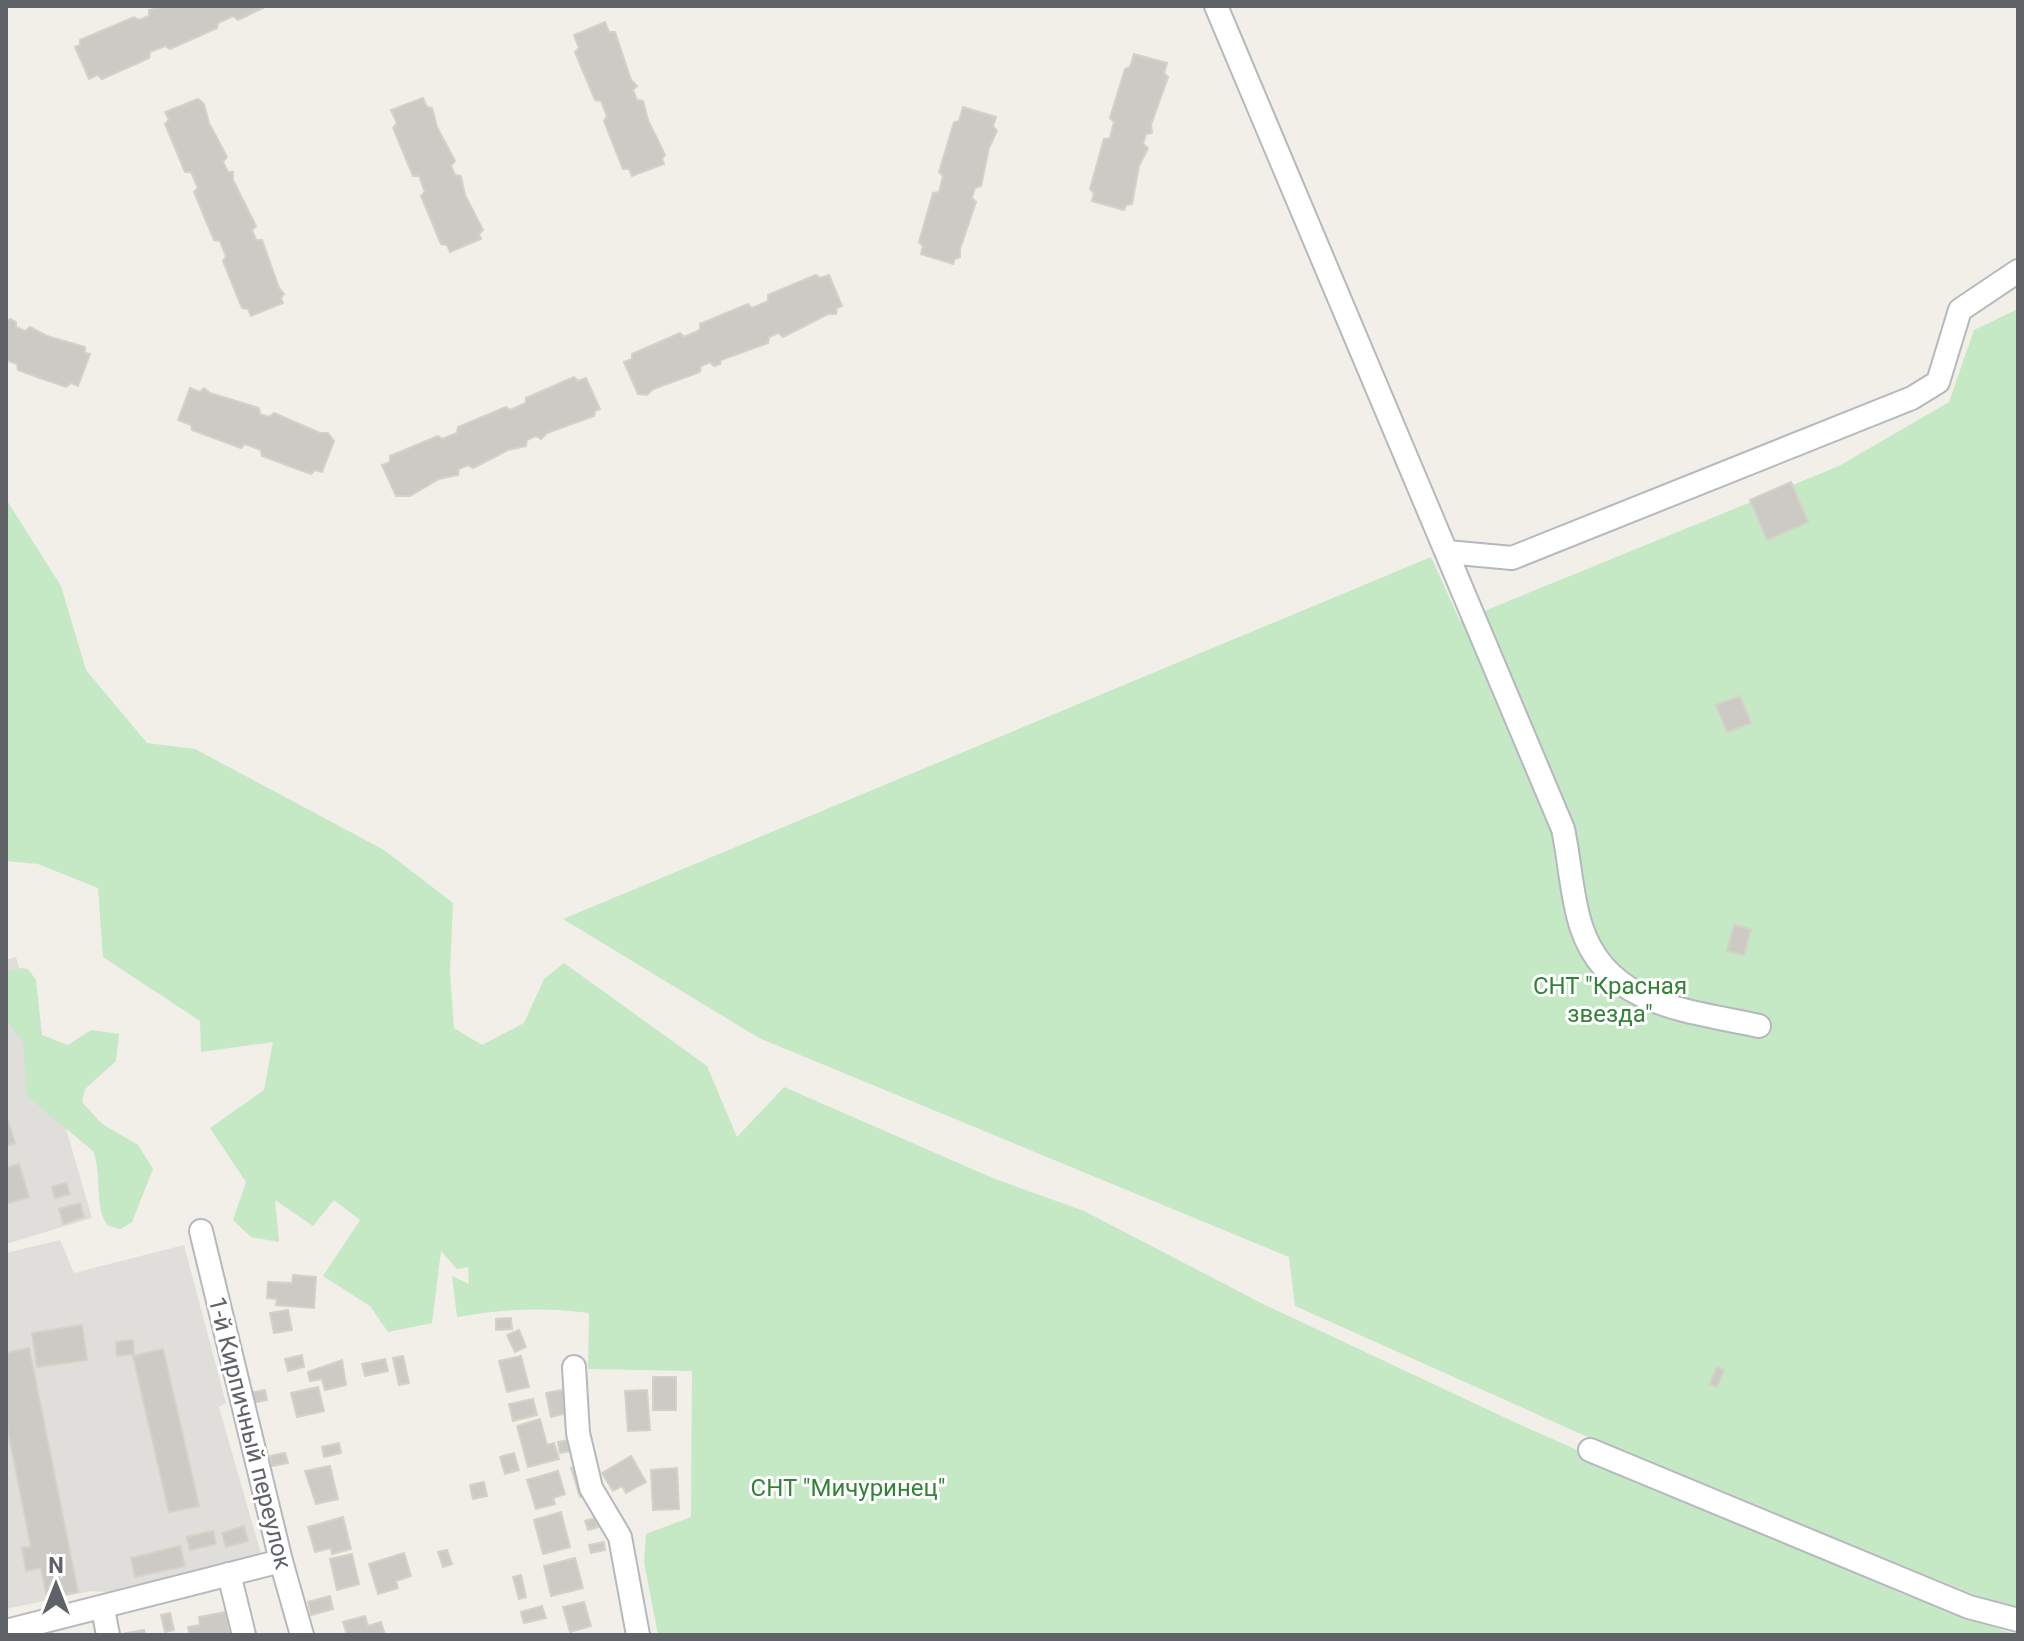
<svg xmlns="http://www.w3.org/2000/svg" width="2024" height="1641" viewBox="0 0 2024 1641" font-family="Roboto,sans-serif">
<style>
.industrial{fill:#e0deda}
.green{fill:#c5e8c5}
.building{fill:#cccac5;stroke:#d6d1c6;stroke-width:2}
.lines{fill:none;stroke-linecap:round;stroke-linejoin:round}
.minor-casing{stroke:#b5b8bc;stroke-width:26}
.minor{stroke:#fff;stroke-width:22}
.labels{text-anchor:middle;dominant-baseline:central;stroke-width:6;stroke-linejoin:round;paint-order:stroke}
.park-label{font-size:24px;fill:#348238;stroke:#fff}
.street-label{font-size:24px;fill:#5f6368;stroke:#fff}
</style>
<rect width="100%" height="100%" fill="#f1efe8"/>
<g class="industrial">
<polygon points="16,957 92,1218 6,1244 6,960"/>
<polygon points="60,1240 74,1273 184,1245 226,1403 219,1407 262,1557 125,1593 91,1591 6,1609 6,1253"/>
</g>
<g class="green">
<polygon points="2018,309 2018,1609 1987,1600 1590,1438 1295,1306 1289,1257 759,1038 563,919 1431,557 1460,621 1839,466 1949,402 1974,330"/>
<path d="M 6,499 L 61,586 L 86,670 L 147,743 L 195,749 L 384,850 L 453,903 L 450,972 L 454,1028 L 482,1045 L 524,1023 L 544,979 L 564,963 L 707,1066 L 737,1137 L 784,1087 L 995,1179 L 1084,1211 L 1265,1305 L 1514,1422 L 1903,1594 L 2016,1635 L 658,1635 L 644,1562 L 646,1534 L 691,1517 L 692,1371 L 588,1369 L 589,1313 C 545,1307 501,1309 457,1317 L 452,1276 L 469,1284 L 468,1267 L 457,1269 L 441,1251 L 432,1323 L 388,1332 L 370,1306 L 323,1276 L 360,1220 L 334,1200 L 313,1226 L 275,1200 L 279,1242 L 251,1237 L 233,1220 L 246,1182 L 210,1128 L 264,1090 L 273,1042 L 201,1052 L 200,1021 L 103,957 L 98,888 L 38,864 L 6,861 Z"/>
<path d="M 20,968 L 28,969 L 36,980 L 42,1035 L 68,1045 L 91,1030 L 119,1034 L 116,1061 L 85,1089 L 82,1102 L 102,1124 L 138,1145 L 153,1169 L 132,1222 L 121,1229 L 108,1226 C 93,1205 103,1176 93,1151 L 27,1096 L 23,1042 L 6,1020 L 6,972 Z"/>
</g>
<g class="building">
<polygon points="166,6 267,6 238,20 233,16 218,23 217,28 170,49 165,46 150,52 149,58 102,79 97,75 89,79 75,47 80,45 80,40 134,17 139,20 149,16 149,10"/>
<polygon points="605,22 609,32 615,32 631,80 637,86 633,90 637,100 643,101 648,120 665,155 662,159 664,164 632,176 629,169 623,169 604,121 607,116 601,101 595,100 575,52 579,48 574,35"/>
<polygon points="1134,54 1167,63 1164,73 1168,77 1151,125 1152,133 1146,134 1143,144 1148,148 1139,166 1132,204 1126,205 1124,210 1092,201 1094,193 1090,189 1104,139 1110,138 1114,122 1110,118 1125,69 1130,67"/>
<polygon points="423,98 427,107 432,108 437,127 455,161 451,166 455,175 461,176 465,195 483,230 479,234 481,239 450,252 447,245 441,244 421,196 425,192 419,176 413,176 393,128 397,123 391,110"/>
<polygon points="198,99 204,104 209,123 227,157 223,162 228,172 233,172 233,180 256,226 252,230 256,240 262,240 279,288 284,294 281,298 283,303 251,316 248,309 242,308 223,261 226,256 220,241 214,240 194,192 198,188 191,172 185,172 165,124 169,120 165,112"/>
<polygon points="963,107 996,117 993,126 997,131 989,148 981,186 975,188 972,198 976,202 960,249 960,257 955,259 953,264 921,254 923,246 919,242 933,193 939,192 943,176 939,172 954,122 959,121"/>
<polygon points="816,275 820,278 829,275 842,306 837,308 836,314 828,314 783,337 778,333 769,337 768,343 721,360 720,364 714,366 710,362 701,366 700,372 653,389 647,395 638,394 624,362 632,359 632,354 680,333 684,337 700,330 700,324 748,304 752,308 768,301 768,295"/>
<polygon points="10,319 16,322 16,327 25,331 30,327 47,336 85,347 85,353 90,354 78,386 71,383 66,387 37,377 18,370 17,364 6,360 6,321"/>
<polygon points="574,377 578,381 586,378 600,409 595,411 594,416 547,433 541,439 536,436 527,440 526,446 508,450 473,468 468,465 459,469 458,475 439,479 410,496 396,496 382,465 390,462 390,456 438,436 442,439 457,433 458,427 506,407 510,410 526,403 526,398"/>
<polygon points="190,388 200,392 204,388 210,393 259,408 260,414 269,417 274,413 320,433 328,433 334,441 322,472 315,470 311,474 262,456 261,450 245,444 241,448 192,430 191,425 178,420"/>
<polygon points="1791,482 1808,522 1767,540 1750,500"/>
<polygon points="1740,696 1751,723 1727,732 1716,705"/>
<polygon points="1734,925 1751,929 1744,955 1727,951"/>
<polygon points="6,1115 15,1143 6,1146"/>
<polygon points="19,1164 29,1197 6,1204 6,1168"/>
<polygon points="66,1183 70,1194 55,1198 52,1187"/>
<polygon points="80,1203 84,1217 63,1224 59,1209"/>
<polygon points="293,1275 316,1277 314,1308 276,1305 277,1299 267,1298 268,1282 292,1283"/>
<polygon points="288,1310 292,1330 274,1333 270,1313"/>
<polygon points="511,1318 512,1329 496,1330 496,1319"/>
<polygon points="82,1325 87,1360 37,1367 32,1333"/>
<polygon points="519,1330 526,1347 515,1352 507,1335"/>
<polygon points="133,1340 134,1354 117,1356 116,1342"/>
<polygon points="29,1348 78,1592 47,1598 41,1568 26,1571 22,1548 31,1547 6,1421 6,1353"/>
<polygon points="163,1349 199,1506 169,1512 133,1356"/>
<polygon points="302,1355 304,1367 288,1371 285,1359"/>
<polygon points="403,1356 409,1383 399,1385 393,1358"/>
<polygon points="521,1356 529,1387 507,1392 499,1361"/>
<polygon points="385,1359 388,1371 365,1376 362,1364"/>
<polygon points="342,1360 346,1385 325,1390 322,1379 310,1381 308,1372"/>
<polygon points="1717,1367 1724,1370 1717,1387 1710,1384"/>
<rect x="653" y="1377" width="23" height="33"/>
<polygon points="318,1387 324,1411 297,1417 291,1393"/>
<polygon points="265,1390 267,1400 253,1403 250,1393"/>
<polygon points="563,1390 568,1413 551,1417 546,1393"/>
<polygon points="647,1390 650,1430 628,1431 625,1391"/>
<polygon points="533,1399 537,1415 513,1421 509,1404"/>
<polygon points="540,1419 547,1445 554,1443 559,1459 528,1467 517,1426"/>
<polygon points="573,1439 575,1450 560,1453 558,1442"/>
<polygon points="339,1443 341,1453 324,1457 322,1447"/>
<polygon points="285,1453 288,1463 272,1466 270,1456"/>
<polygon points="514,1453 519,1470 505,1474 500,1457"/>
<polygon points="631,1456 646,1482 626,1493 622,1486 613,1491 602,1473"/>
<polygon points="330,1466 338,1499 316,1504 305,1471"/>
<polygon points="578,1466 587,1495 580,1497 571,1468"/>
<polygon points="677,1468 679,1509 653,1510 651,1470"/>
<polygon points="558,1471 565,1494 553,1498 555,1504 536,1509 527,1480"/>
<polygon points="484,1482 487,1496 473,1499 470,1485"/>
<polygon points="561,1512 570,1547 543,1554 534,1520"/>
<polygon points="343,1517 351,1549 332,1554 331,1548 315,1552 308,1527"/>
<polygon points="595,1518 598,1527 588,1530 585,1521"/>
<polygon points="244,1526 248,1541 226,1547 222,1533"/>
<polygon points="213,1531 216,1544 190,1550 187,1537"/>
<polygon points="604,1542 605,1550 591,1553 589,1545"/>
<polygon points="180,1546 185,1566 135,1577 131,1558"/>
<polygon points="447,1550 452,1564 443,1567 438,1552"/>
<polygon points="404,1553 411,1576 396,1581 398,1588 378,1594 369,1564"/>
<polygon points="352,1554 359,1584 337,1590 330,1559"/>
<polygon points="575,1558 583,1588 551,1596 544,1566"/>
<polygon points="521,1575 526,1597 519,1599 513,1577"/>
<polygon points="330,1596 333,1609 311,1615 308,1602"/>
<polygon points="584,1602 591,1626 570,1632 563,1607"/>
<polygon points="542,1606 546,1618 524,1623 521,1612"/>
<polygon points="225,1612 230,1634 190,1635 188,1627 200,1625 199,1617"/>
<polygon points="170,1613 174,1630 165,1632 161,1615"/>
<polygon points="365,1616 368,1626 381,1622 385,1635 347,1635 343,1622"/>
<polygon points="144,1630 145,1635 121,1635 121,1634"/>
</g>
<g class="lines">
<g class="minor-casing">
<g id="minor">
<path d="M 1216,6 L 1563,829 C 1570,861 1571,895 1581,926 C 1607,1007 1688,1010 1759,1026"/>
<polyline points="1447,552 1512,558 1912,398 1938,382 1960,310 2018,271"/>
<polyline points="201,1231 281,1561 302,1635"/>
<polyline points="574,1367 578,1433 591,1488 620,1537 638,1635"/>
<polyline points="1590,1450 1969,1607 2018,1620"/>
<polyline points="229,1574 244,1635"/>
<polyline points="103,1609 108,1635"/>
<polyline points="6,1631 281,1561"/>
</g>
</g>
<use href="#minor" class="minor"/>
</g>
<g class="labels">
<g class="park-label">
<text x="1610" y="986">СНТ "Красная<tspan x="1610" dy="28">звезда"</tspan></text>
<text x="848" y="1488">СНТ "Мичуринец"</text>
</g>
<g class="street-label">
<text transform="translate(250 1433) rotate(76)">1-й Кирпичный переулок</text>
</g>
</g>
<rect width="2024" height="1641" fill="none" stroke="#5f6368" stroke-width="16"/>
<g transform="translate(56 1585)" stroke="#ffffff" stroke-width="6" paint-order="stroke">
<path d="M0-6L14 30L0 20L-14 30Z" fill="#5f6368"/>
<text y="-12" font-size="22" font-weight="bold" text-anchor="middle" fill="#5f6368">N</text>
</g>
</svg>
